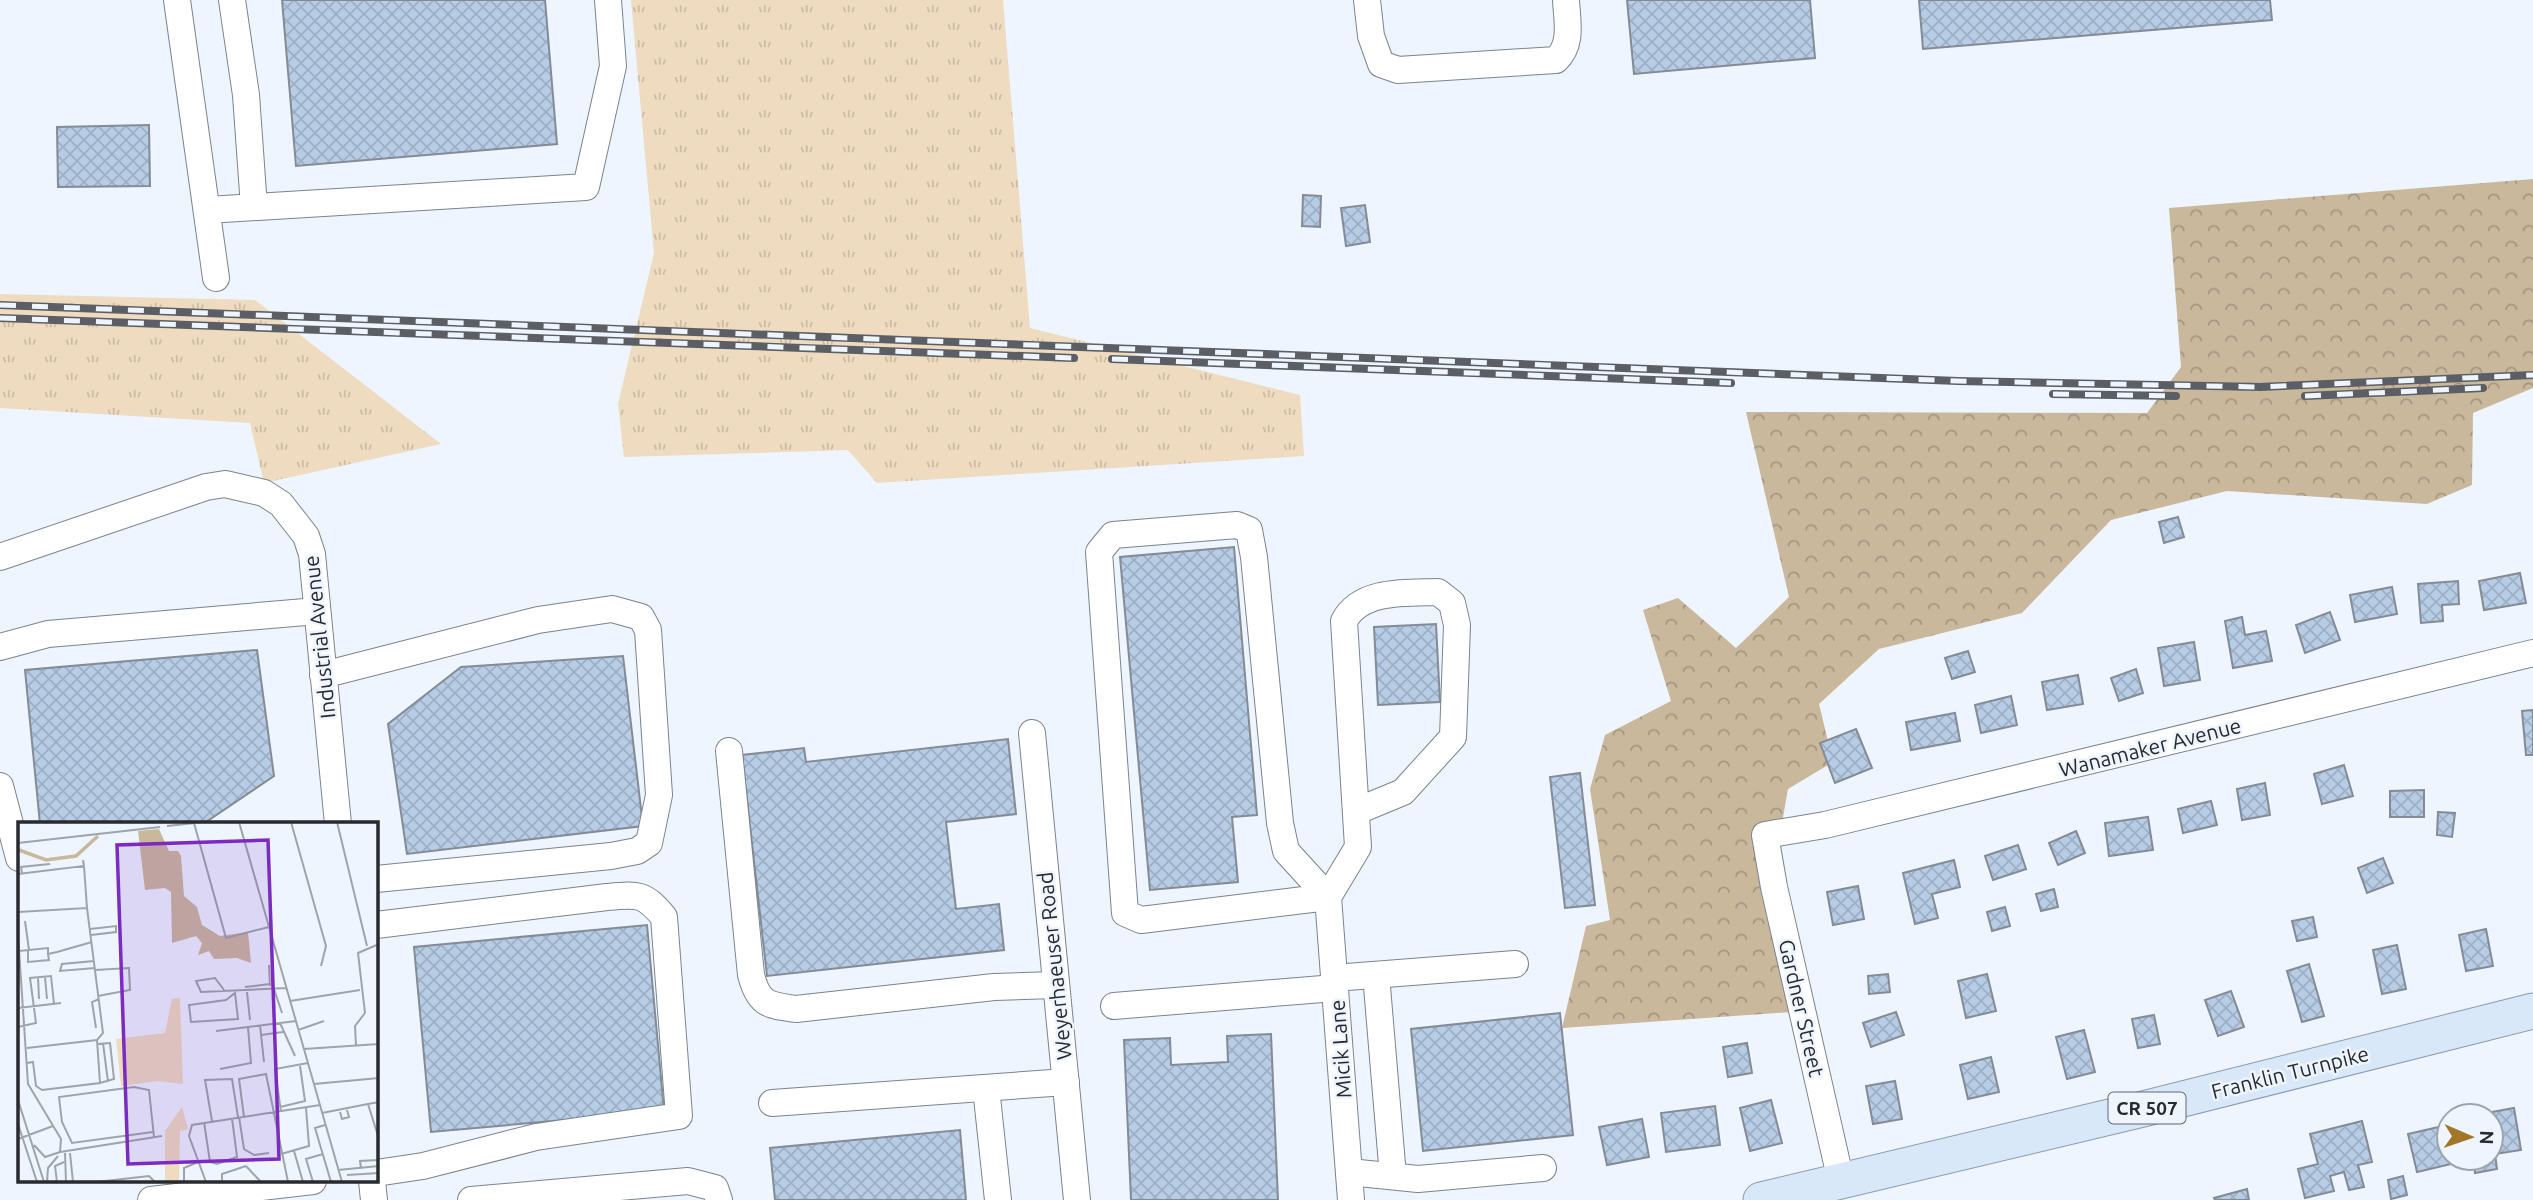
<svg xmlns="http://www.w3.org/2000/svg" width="2533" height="1200" viewBox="0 0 2533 1200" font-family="Ubuntu,sans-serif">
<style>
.grass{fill:url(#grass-tufts)}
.forest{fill:url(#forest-crowns)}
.building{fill:url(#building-cross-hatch);stroke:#838c96;stroke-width:2}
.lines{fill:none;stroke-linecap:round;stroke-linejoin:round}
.minor-casing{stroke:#7b838d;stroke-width:28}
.major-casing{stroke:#8a9baf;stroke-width:37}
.minor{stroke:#fff;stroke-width:26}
.major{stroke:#d9e8f9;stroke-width:35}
.rail-casing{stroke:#5b5f65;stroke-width:8}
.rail{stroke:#eef5fe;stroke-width:5;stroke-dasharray:16;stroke-linecap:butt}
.labels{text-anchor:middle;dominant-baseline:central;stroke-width:5;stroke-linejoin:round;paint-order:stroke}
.shield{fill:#eef5fe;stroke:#63676c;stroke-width:2}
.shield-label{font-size:19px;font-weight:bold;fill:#272a2e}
.street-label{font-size:21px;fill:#272a2e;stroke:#eef5fe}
.inset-river{fill:none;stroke:#cab89d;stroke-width:3.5}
.inset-road{fill:none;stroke:#9ea4ab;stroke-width:2}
.view{fill:#7b2cbf;fill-opacity:0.15;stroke:#7b2cbf;stroke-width:3.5}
.inset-edge{fill:none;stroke:#272a2e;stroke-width:3.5}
</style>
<defs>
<pattern id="grass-tufts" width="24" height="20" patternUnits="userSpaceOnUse" patternTransform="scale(1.75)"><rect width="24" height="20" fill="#eedbc0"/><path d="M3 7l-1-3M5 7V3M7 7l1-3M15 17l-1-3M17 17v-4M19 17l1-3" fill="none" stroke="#ccbca5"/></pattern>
<pattern id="forest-crowns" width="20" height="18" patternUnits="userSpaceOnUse" patternTransform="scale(1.75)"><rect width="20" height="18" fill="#cab89d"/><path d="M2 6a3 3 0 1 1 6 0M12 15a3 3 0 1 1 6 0" fill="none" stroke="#a49680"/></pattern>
<pattern id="building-cross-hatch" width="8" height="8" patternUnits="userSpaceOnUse" patternTransform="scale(1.75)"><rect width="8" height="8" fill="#b7cce5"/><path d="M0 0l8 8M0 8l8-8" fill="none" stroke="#9dafc5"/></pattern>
</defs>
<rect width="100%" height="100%" fill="#eef5fe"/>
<g class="grass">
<polygon points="631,0 1003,0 1030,328 1300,395 1304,456 877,483 848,450 624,457 618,404 654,253"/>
<polygon points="0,294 255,300 441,444 264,483 250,423 0,408"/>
</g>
<polygon class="forest" points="2533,179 2533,388 2473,413 2472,485 2427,504 2227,491 2111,520 2022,613 1879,649 1819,704 1833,762 1788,789 1776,857 1806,1011 1562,1028 1586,926 1610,920 1590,789 1605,735 1671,701 1643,610 1678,598 1736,648 1789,597 1746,412 2147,413 2181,367 2169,208"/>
<g class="building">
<polygon points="282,0 545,0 557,144 296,166"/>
<polygon points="1627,0 1810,0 1815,58 1634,74"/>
<polygon points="1919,0 2270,0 2272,20 1923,49"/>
<polygon points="149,125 150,186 58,187 57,127"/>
<polygon points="1303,195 1321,196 1320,227 1302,226"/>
<polygon points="1365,205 1370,242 1346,246 1341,208"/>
<polygon points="2178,517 2184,537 2164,543 2159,522"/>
<polygon points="1234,547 1257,815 1232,817 1238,882 1150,890 1120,557"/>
<polygon points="2520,573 2526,603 2484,610 2479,581"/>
<polygon points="2458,581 2459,604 2442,605 2443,621 2421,623 2418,584"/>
<polygon points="2392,587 2397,614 2355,622 2350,595"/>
<polygon points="2330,612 2340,640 2305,653 2296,625"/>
<polygon points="2242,617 2245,635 2266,631 2272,661 2233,668 2225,621"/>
<polygon points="1436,624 1440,702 1378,705 1374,627"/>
<polygon points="2194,642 2200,680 2164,686 2158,648"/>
<polygon points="257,650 274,776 203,824 40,824 25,670"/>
<polygon points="1968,651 1975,672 1952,679 1945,658"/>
<polygon points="623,656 643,826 407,854 388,724 461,667"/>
<polygon points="2136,669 2143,693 2119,701 2111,678"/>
<polygon points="2078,675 2083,704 2047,710 2042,682"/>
<polygon points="2011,696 2017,725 1981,733 1975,705"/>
<polygon points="2533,710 2533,755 2526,755 2522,711"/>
<polygon points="1955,713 1960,741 1911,750 1906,722"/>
<polygon points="1856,729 1872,768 1835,783 1820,743"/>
<polygon points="1008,739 1016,814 946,822 956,909 999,904 1004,950 767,976 742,755 804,748 806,762"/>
<polygon points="2344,765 2353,796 2322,804 2314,774"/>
<polygon points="1580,773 1595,905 1565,908 1550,777"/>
<polygon points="2265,783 2270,815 2242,820 2237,789"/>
<polygon points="2424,790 2424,817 2390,817 2390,791"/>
<polygon points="2211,801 2217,825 2183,833 2178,809"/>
<polygon points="2438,812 2455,813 2452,837 2437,835"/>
<polygon points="2148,817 2153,850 2109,856 2105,823"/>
<polygon points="2076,831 2085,853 2058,865 2049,843"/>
<polygon points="2018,845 2026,869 1993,880 1985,856"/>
<polygon points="2383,858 2393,883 2367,893 2358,868"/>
<polygon points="1954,860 1960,887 1932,894 1938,918 1915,924 1903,873"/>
<polygon points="1858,886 1864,919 1833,925 1827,892"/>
<polygon points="2054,889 2058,907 2041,911 2036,894"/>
<polygon points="2005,907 2010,926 1992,931 1987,912"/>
<polygon points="2313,917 2317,937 2297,941 2292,921"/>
<polygon points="647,925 664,1111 431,1132 414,947"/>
<polygon points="2486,929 2493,966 2466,971 2459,935"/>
<polygon points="2397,945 2406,989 2382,994 2373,950"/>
<polygon points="2309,964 2324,1016 2302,1022 2287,971"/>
<polygon points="1888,974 1890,992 1869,994 1868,976"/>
<polygon points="1987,974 1996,1011 1966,1018 1958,981"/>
<polygon points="2231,991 2244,1027 2218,1036 2205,1000"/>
<polygon points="1896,1012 1904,1035 1871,1047 1863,1023"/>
<polygon points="1560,1013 1573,1135 1423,1151 1411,1029"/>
<polygon points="2154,1015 2160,1044 2138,1048 2132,1019"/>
<polygon points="2084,1030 2095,1072 2067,1079 2056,1037"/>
<polygon points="1271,1034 1278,1200 1131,1200 1124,1040 1170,1038 1171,1065 1228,1062 1227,1036"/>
<polygon points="1747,1043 1752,1073 1728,1077 1723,1047"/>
<polygon points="1991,1057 1999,1092 1968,1099 1960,1065"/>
<polygon points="1895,1081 1902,1119 1873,1124 1866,1086"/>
<polygon points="1771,1100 1782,1143 1750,1151 1740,1108"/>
<polygon points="1715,1106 1720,1145 1666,1152 1661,1113"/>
<polygon points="2514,1108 2521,1150 2495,1154 2497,1169 2475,1173 2473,1158 2491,1158 2491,1116 2481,1114"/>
<polygon points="1642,1119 1649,1157 1607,1165 1599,1127"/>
<polygon points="2362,1121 2372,1162 2358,1165 2364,1187 2349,1190 2344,1172 2330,1176 2334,1191 2305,1198 2298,1169 2318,1164 2310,1134"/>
<polygon points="2443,1126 2451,1164 2417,1172 2408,1134"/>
<polygon points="960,1130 966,1200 775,1200 770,1148"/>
<polygon points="2403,1176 2407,1195 2391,1199 2388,1180"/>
<polygon points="2247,1189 2249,1200 2215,1200 2214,1198"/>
</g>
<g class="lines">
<g class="minor-casing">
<g id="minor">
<polyline points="177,0 216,278"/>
<polyline points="232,0 246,95 254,207"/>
<path d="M 1367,0 L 1371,36 L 1381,64 L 1398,70 L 1556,60 C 1573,44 1567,21 1566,0"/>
<polyline points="207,210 586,187 613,66 608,0"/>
<polygon points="1237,525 1249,530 1254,557 1280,823 1286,851 1328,897 1141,920 1125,913 1099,552 1113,535"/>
<polyline points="0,557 206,487 225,484 264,493 281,504 306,536 312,554 338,824"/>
<polyline points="0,647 48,634 317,611"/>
<polyline points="323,675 538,620 612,609 641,617 648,630 659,795 649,843 637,851 611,856 376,879"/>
<polyline points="1032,733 1077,1200"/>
<path d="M 729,751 L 751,975 C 759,1005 768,1005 796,1009 L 994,987 L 1055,985"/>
<polyline points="0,786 19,858"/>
<path d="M 1328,897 L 1358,847 L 1344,621 C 1361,589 1407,593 1438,592 L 1452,603 L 1457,625 L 1453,737 L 1403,792 L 1357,811"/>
<polyline points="1328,897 1351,1200"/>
<path d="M 376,925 L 607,897 C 638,894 644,893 664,917 L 679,1116 L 536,1137 L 423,1166 L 376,1173"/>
<polyline points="1376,975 1393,1176"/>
<polyline points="1334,978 1515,964"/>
<polyline points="1114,1006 1335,988"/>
<polyline points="986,1088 998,1200"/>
<polyline points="772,1103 1066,1082"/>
<polyline points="1349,1172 1418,1179 1543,1168"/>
<polyline points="372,1181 374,1200"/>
<polyline points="1841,1181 1774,887 1765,835 1825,825 2533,653"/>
<polyline points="151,1200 313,1181"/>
<polyline points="471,1200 688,1181 715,1188 719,1200"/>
</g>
</g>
<g class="major-casing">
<polyline id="major" points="1761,1200 2143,1109 2533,1011"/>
</g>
<use href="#minor" class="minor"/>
<use href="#major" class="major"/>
<g class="rail-casing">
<g id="rail">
<polyline points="0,305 1958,381 2260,387 2533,375"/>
<polyline points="0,318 1074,358"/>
<polyline points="1112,359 1731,383"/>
<polyline points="2053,394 2176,396"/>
<polyline points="2305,396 2483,388"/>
</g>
</g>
<use href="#rail" class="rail"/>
</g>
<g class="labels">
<rect class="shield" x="2108.5" y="1092.5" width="77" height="31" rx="5"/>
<g class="shield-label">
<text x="2147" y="1108">CR 507</text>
</g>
<g class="street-label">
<text transform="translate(319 637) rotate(-96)">Industrial Avenue</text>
<text transform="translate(2150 747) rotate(-14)">Wanamaker Avenue</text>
<text transform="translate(1054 966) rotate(-96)">Weyerhaeuser Road</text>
<text transform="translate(1802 1008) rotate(77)">Gardner Street</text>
<text transform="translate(1340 1049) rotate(-94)">Micik Lane</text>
<text transform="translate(2290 1072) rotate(-14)">Franklin Turnpike</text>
</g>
</g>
<g transform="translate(18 822)">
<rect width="360" height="360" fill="#eef5fe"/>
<path d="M 162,176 L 165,262 L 139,259 L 103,264 L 98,217 L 147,211 L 154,177 ZM 164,285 L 170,307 L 162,309 L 161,360 L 147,360 L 147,309 Z" fill="#eedbc0"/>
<path d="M 141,7 L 151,29 L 160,29 L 163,34 L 166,74 L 179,85 L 184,103 L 202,114 L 230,110 L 233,141 L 219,136 L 196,137 L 191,129 L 180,133 L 184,121 L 178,114 L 154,121 L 153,70 L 147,66 L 127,68 L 120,9 Z" fill="#cab89d"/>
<path class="inset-river" d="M 1,28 L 28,38 L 58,34 L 80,14"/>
<path class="inset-road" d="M 221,0 L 324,360M 263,0 L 290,0M 273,0 L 308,124 L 303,144M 319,0 L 349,124M 176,1 L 208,116 L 251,105M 149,4 L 177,1M 0,21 L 142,5M 66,44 L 69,86M 4,51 L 3,45 L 32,42M 0,52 L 66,44 L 65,38M 0,90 L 69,86 L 85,211 L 79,218 L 9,226M 7,99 L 11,128M 72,107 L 98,104 L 98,110 L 73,113M 0,113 L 10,262 L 43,317 L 42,330M 10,128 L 10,140 L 31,138 L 30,132M 1,129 L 30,126 L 30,132 L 39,130 L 74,120M 76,139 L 44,142 L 42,149 L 77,146M 251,143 L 252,164M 77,148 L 111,146 L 112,168 L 80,174M 20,155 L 21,177M 27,155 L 29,177M 227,165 L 252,162M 256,167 L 264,191M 206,168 L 197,156 L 178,159 L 183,170 L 268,166M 229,170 L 232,198M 217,171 L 220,197 L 173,200 L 171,183 L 208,178 ZM 272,179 L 342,168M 0,186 L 43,181M 347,191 L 340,131 L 361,122M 262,201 L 277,234M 242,203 L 246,240M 0,205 L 18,201 L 12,156 L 33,154 L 36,182M 78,206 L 74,180 L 81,177M 280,208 L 306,199M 198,209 L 278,199M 243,213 L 265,210M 85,221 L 90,260M 79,222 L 92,221 L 96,257 L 82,261M 338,223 L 337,204 L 347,191M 286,227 L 361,222M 9,241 L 15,240 L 18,264 L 24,268 L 82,261 L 79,218M 202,247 L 233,241 L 230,205M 296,262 L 361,256M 0,278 L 26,360M 361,280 L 350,282 L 361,317M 262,285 L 287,279 L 282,244M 263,290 L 257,247 L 290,241M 322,290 L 324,297 L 331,295 L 329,288M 304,291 L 350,282M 221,295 L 226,327 L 236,333 L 251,331M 226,295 L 221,257 L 248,252 L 270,360M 194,299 L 187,258 L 214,257 L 220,295M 186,300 L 192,340 L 199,342 L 219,335 L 214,296M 0,302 L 19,360M 307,303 L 297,306 L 313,360M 135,310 L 54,321 L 44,300 L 41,275 L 116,265 L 131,268 L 136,315M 0,317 L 35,304M 16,323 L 27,335 L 42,330M 276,329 L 285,360M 42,330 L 144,314M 47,331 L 48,360M 52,331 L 55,360M 263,332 L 291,324 L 288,286M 228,344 L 243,360M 343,346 L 342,339 L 361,338M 320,348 L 361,344M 329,353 L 361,351M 29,360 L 30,346 L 40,334M 39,360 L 37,344 L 46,340M 78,360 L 131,354 L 137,360M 166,360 L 166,346 L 180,340M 188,360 L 171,314 L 174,303 L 302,283M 204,360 L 204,352 L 228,344M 295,360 L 288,337 L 305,332"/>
<path class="view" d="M 250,18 L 261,337 L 110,342 L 99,23 Z"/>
<rect width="360" height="360" class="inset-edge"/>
</g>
<g transform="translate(2470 1137) rotate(92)"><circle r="33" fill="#eef5fe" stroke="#9ea4ab" stroke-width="2"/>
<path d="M0-5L12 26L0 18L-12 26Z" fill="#a27627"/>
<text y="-10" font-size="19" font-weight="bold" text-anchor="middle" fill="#272a2e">N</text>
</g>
</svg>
